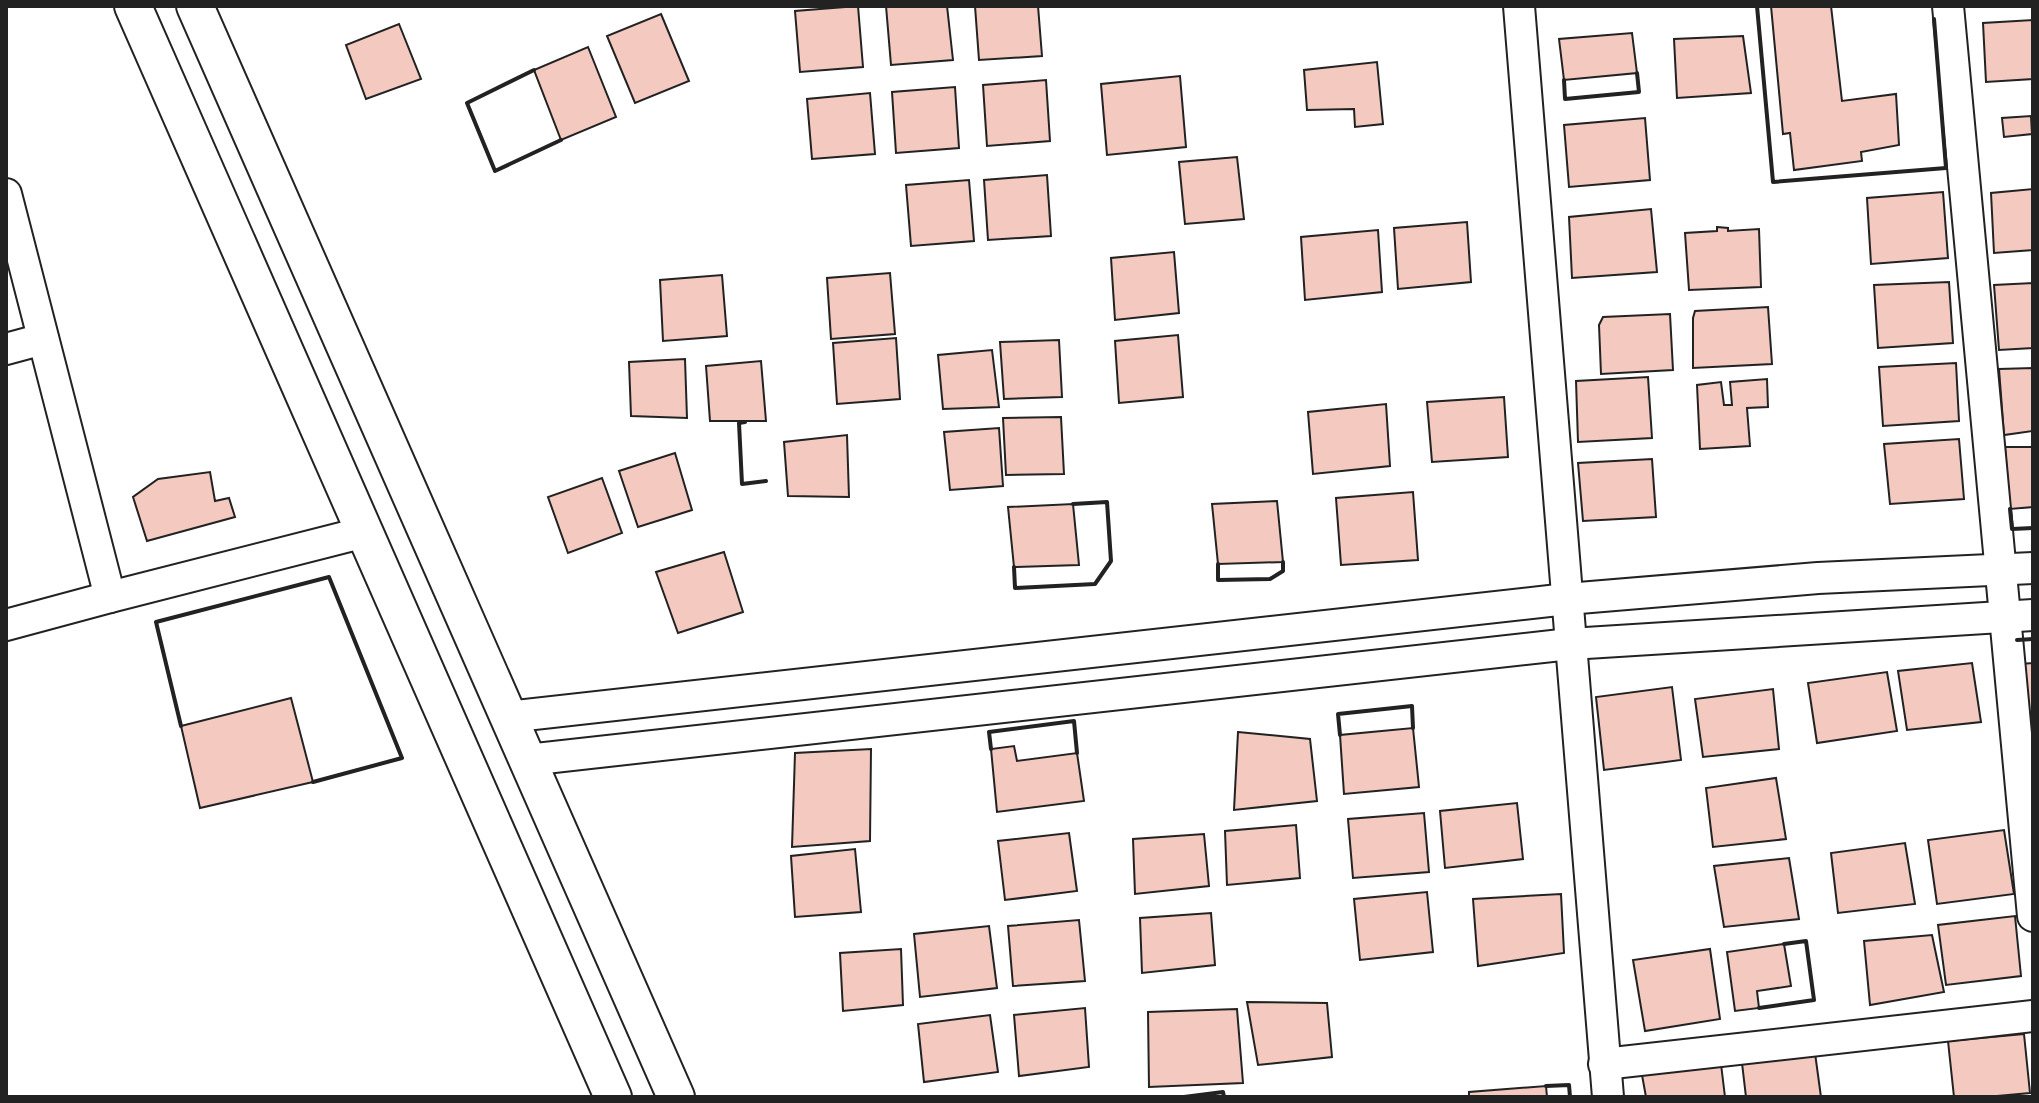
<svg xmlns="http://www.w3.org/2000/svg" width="2039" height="1103" viewBox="0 0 2039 1103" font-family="Montserrat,sans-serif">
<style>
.building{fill:#f3c9c0;stroke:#222;stroke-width:2}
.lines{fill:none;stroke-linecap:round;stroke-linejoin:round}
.minor-casing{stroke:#222;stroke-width:34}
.tertiary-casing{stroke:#222;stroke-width:40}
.minor{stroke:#fff;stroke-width:30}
.tertiary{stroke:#fff;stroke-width:36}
.wall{stroke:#222;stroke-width:4}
</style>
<rect width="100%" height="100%" fill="#fff"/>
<g class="building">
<polygon points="858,6 863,67 800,72 795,11"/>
<polygon points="886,6 947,6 953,60 891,65"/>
<polygon points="975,6 1038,6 1042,56 979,60"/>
<polygon points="1771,6 1831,6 1842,101 1896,94 1899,145 1861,152 1862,161 1794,170 1790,133 1783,134"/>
<polygon points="661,14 689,81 635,103 607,36"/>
<polygon points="2033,20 2033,79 1986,82 1983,23"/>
<polygon points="399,24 421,79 366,99 346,45"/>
<polygon points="1632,33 1637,73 1564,80 1559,39"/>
<polygon points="1743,36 1751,93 1677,98 1674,39"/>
<polygon points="588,47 616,117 561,140 534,70"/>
<polygon points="1377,62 1383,124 1355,127 1354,109 1307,110 1304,70"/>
<polygon points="1180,76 1186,147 1107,155 1101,84"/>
<polygon points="1046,80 1050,141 987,146 983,85"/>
<polygon points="955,87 959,148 896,153 892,92"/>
<polygon points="870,93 875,154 812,159 807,99"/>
<polygon points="2031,116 2032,134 2004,137 2002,118"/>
<polygon points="1645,118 1650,180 1569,187 1564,125"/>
<polygon points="1237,157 1244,219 1185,224 1179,162"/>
<polygon points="1047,175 1051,236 988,240 984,180"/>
<polygon points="969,180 974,241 911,246 906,185"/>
<polygon points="2033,189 2033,250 1994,253 1991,193"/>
<polygon points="1943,192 1948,258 1871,264 1867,198"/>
<polygon points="1651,209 1657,272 1572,278 1569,217"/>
<polygon points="1467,222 1471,282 1398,289 1394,228"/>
<polygon points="1717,227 1728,228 1728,231 1759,229 1761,287 1689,290 1685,233 1717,231"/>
<polygon points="1378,230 1382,292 1305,300 1301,237"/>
<polygon points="1174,252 1179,313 1115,320 1111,258"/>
<polygon points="890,273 895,334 831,339 827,278"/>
<polygon points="722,275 727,336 663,341 660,280"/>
<polygon points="1949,282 1953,343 1878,348 1874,285"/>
<polygon points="2033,283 2033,348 1999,350 1994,285"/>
<polygon points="1768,307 1772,364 1693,368 1693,318 1695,311"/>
<polygon points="1670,314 1673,370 1601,374 1599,325 1603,317"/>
<polygon points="1178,335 1183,397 1119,403 1115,341"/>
<polygon points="896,338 900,399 837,404 833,343"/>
<polygon points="1059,340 1062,397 1004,399 1000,342"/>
<polygon points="992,350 999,407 943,409 938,355"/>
<polygon points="685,359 687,418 631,416 629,362"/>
<polygon points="761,361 766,421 710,421 706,366"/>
<polygon points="1956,363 1959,421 1883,426 1879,367"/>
<polygon points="2033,368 2033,431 2004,435 1999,369"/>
<polygon points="1648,377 1652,438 1578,442 1576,381"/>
<polygon points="1767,379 1768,407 1747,408 1750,446 1700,449 1697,385 1721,382 1724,405 1732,405 1730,382"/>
<polygon points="1504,397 1508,457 1432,462 1427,402"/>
<polygon points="1386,404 1390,466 1313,474 1308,412"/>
<polygon points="1061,417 1064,474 1006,475 1003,418"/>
<polygon points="999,428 1003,486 950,490 944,432"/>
<polygon points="847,435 849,497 788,496 784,442"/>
<polygon points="1959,439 1964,499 1890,504 1884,444"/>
<polygon points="2005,447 2033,447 2033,507 2010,509"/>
<polygon points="675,453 692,510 638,527 619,471"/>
<polygon points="1652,459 1656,517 1583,521 1578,463"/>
<polygon points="210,472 215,501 229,498 235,517 147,541 133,497 158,479"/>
<polygon points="602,478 622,533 568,553 548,497"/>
<polygon points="1413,492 1418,560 1341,565 1336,498"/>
<polygon points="1277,501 1283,562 1218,564 1212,504"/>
<polygon points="1073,504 1079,565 1014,567 1008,507"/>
<polygon points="724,552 743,612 678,633 656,572"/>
<polygon points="1972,663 1981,722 1907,730 1898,671"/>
<polygon points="2033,663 2033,727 2027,727 2020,664"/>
<polygon points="1887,672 1897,731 1817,743 1808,683"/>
<polygon points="1672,687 1681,760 1604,770 1596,697"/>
<polygon points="1773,689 1779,749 1703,757 1695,699"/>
<polygon points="291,698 313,782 200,808 181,726"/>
<polygon points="1413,728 1419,787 1344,794 1340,735"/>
<polygon points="1238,732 1310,739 1317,801 1234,810"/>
<polygon points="1014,746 1017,761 1077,753 1084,801 997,812 991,749"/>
<polygon points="871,749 870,841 792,847 795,753"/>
<polygon points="1776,778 1786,839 1713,847 1706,788"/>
<polygon points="1517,803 1523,859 1445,868 1440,811"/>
<polygon points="1424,813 1429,872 1353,878 1348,819"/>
<polygon points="1296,825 1300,878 1227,885 1225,831"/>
<polygon points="2004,830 2014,894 1937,904 1928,840"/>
<polygon points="1069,833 1077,891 1005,900 998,841"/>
<polygon points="1204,834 1209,886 1135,894 1133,839"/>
<polygon points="1905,843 1915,904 1838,913 1831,853"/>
<polygon points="855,849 861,912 795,917 791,856"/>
<polygon points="1789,858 1799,919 1724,927 1714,866"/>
<polygon points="1427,892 1433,952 1360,960 1354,899"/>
<polygon points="1561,894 1564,953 1478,966 1473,899"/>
<polygon points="1211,913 1215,965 1142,973 1140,918"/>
<polygon points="2015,916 2021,976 1946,985 1938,925"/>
<polygon points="1079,920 1085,981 1013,986 1008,926"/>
<polygon points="989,926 997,988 920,997 914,934"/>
<polygon points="1932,935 1944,992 1870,1005 1864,941"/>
<polygon points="1784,944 1791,986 1757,991 1759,1008 1735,1011 1727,952"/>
<polygon points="901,949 903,1005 843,1011 840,953"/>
<polygon points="1710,949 1720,1019 1645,1031 1633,960"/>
<polygon points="1247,1002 1327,1003 1332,1057 1258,1065"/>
<polygon points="1085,1008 1089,1067 1019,1076 1014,1015"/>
<polygon points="1237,1009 1243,1083 1149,1087 1148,1012"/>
<polygon points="990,1015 998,1072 924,1082 918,1024"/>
<polygon points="2024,1034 2030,1093 1986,1097 1954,1097 1948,1041"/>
<polygon points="1815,1053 1821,1097 1746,1097 1742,1063"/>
<polygon points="1721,1064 1725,1097 1646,1097 1642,1075"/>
<polygon points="1546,1086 1547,1097 1469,1097 1469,1092"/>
</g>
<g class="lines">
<g class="minor-casing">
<g id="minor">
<polyline points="1519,6 1608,1097"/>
<polyline points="1948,6 2033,916"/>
<polyline points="6,194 110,597"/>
<polyline points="6,349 43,339"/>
<polyline points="6,625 110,597 365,532"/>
<polyline points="507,717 1567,599 1818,578 2033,568"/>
<polyline points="527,760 1570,644 2033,615"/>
<polyline points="1604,1064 2033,1016"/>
</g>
</g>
<g class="tertiary-casing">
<g id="tertiary">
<polyline points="133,6 613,1097"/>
<polyline points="195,6 676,1097"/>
</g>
</g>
<use href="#minor" class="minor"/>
<use href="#tertiary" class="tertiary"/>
<g class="wall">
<polyline points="1757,6 1773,182 1946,168 1934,19"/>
<polyline points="534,70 467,103 495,171 561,140"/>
<polyline points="1564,80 1565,99 1639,92 1637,73"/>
<polyline points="745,422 739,423 742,484 766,481"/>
<polyline points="2010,509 2012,529 2033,528"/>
<polyline points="1218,564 1218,580 1270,579 1283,571 1283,562"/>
<polyline points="1014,567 1015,588 1095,584 1111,561 1107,502 1073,504"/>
<polyline points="2017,640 2033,639"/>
<polyline points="181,726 156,622 329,577 402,758 313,782"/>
<polyline points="1340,735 1338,714 1412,706 1413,728"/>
<polyline points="991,749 989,732 1074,721 1077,753"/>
<polyline points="1759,1008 1814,1000 1806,941 1784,944"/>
<polyline points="1546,1086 1569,1085 1570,1097"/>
<polyline points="1184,1097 1223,1092 1224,1097"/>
</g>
</g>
<rect width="2039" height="1103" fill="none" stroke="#222222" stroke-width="16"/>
</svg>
